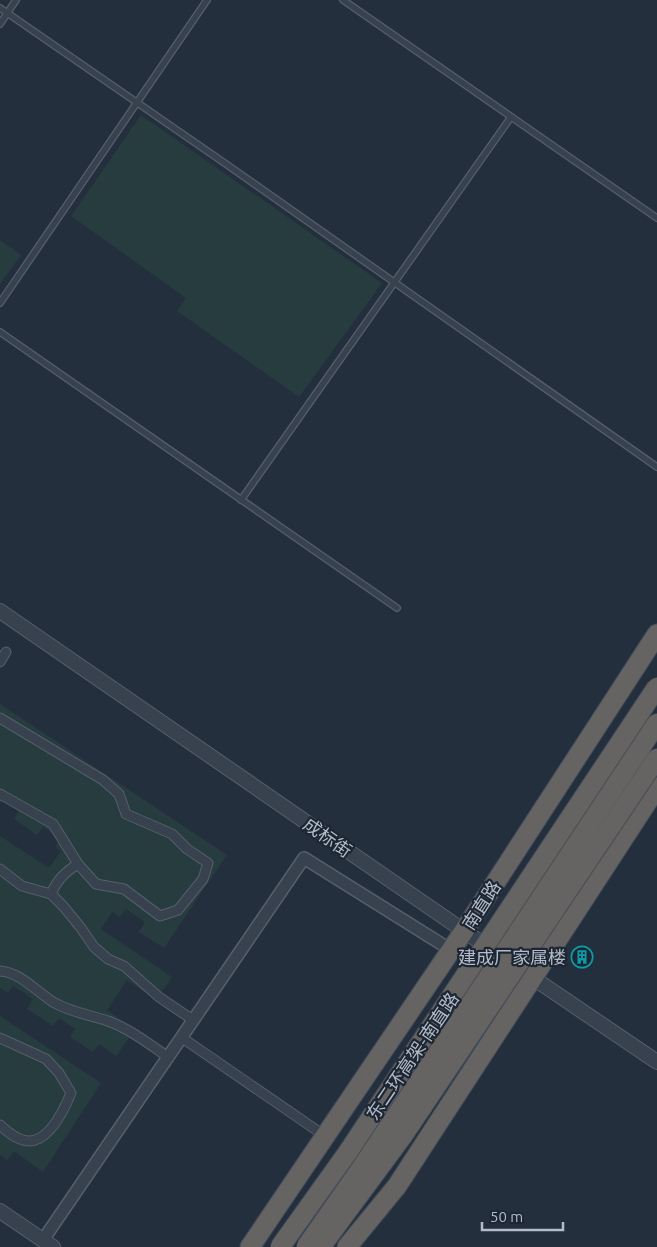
<svg xmlns="http://www.w3.org/2000/svg" width="657" height="1247" viewBox="0 0 657 1247" font-family="Ubuntu,'Noto Sans SC',sans-serif">
<style>
.green{fill:#263c3f}
.lines{fill:none;stroke-linecap:round;stroke-linejoin:round}
.service-casing{stroke:#565f6c;stroke-width:8}
.pedestrian-casing{stroke:#565f6c;stroke-width:11}
.minor-casing{stroke:#565f6c;stroke-width:14}
.tertiary-casing{stroke:#565f6c;stroke-width:16}
.trunk-casing{stroke:#434c59;stroke-width:21}
.service{stroke:#38414e;stroke-width:5.5}
.pedestrian{stroke:#38414e;stroke-width:9}
.minor{stroke:#38414e;stroke-width:11}
.tertiary{stroke:#38414e;stroke-width:14}
.trunk{stroke:#656462;stroke-width:19}
.trunk-bridge-casing{stroke:#434c59;stroke-width:21;stroke-linecap:butt}
.trunk-bridge{stroke:#656462;stroke-width:19}
.labels{text-anchor:middle;dominant-baseline:central;stroke-width:4.5;stroke-linejoin:round;paint-order:stroke}
.street-label{font-size:18px;fill:#b4bcc9;stroke:#1d2633}
.poi-label{font-size:18px;fill:#b4bcc9;stroke:#1d2633;text-anchor:end}
</style>
<rect width="100%" height="100%" fill="#242f3e"/>
<g class="green">
<polygon points="141,115 382,283 299,397 177,311 186,298 71,216"/>
<polygon points="0,240 21,255 0,284"/>
<polygon points="0,704 227,855 164,948 139,932 145,922 126,909 120,917 112,912 101,929 172,977 156,1000 127,980 107,1010 137,1031 131,1035 116,1056 99,1044 93,1052 70,1037 75,1029 59,1018 53,1026 27,1009 33,999 13,986 8,993 0,988 0,836 49,868 61,851 55,847 60,838 43,827 37,835 14,819 19,811 2,800 0,804"/>
<polygon points="0,1016 101,1083 43,1172 14,1151 7,1160 0,1155"/>
</g>
<g class="lines">
<g class="service-casing">
<g id="service">
<polyline points="343,0 657,218"/>
<polyline points="0,8 226,164 657,467"/>
<polyline points="0,24 16,0"/>
<polyline points="0,303 207,0"/>
<polyline points="0,332 397,608"/>
<polyline points="241,500 511,117"/>
</g>
</g>
<g class="pedestrian-casing">
<g id="pedestrian">
<polyline points="0,662 6,652"/>
<polyline points="0,718 103,780 119,794 126,814 172,834 187,849 208,863 203,879 178,910 160,916 124,889 96,884 78,864 53,824 0,794"/>
<polyline points="0,869 22,886 51,894 63,906 81,928 94,947 108,959 124,966 159,997 193,1020"/>
<path d="M 51,894 C 57,880 65,872 78,864"/>
<path d="M 0,971 C 20,972 37,992 53,1002 C 70,1012 90,1015 108,1021 C 130,1029 149,1044 168,1057"/>
<polyline points="181,1037 325,1136"/>
<path d="M 0,1038 L 46,1059 L 59,1073 L 71,1093 C 64,1110 47,1147 23,1140 C 14,1138 7,1131 0,1125"/>
</g>
</g>
<g class="minor-casing">
<polyline id="minor" points="43,1240 304,858 451,950"/>
</g>
<g class="tertiary-casing">
<g id="tertiary">
<polyline points="0,611 464,931 657,1062"/>
<polyline points="0,1211 53,1247"/>
</g>
</g>
<g class="trunk-casing">
<g id="trunk">
<polyline points="250,1247 464,931 657,634"/>
<polyline points="347,1247 397,1186 657,787"/>
</g>
</g>
<use href="#service" class="service"/>
<use href="#pedestrian" class="pedestrian"/>
<use href="#minor" class="minor"/>
<use href="#tertiary" class="tertiary"/>
<use href="#trunk" class="trunk"/>
<g class="trunk-bridge-casing">
<g id="trunk-bridge">
<polyline points="325,1241 404,1134 657,758"/>
<polyline points="280,1247 348,1152 657,687"/>
<polyline points="306,1247 364,1164 657,723"/>
</g>
</g>
<use href="#trunk-bridge" class="trunk-bridge"/>
</g>
<defs>
<g id="building-ring" transform="scale(1.125)"><circle r="9.5" fill="#1d2633" stroke="#0f9aa8" stroke-width="1.5"/><path d="M-4-6H4V6H1V3H-1V6H-4ZM-2.5-4.3h1.7v1.8h-1.7ZM.8-4.3h1.7v1.8H.8ZM-2.5-1h1.7V.8h-1.7ZM.8-1h1.7V.8H.8Z" fill="#0f9aa8"/></g>
</defs>
<g fill-rule="evenodd">
<use href="#building-ring" x="582" y="957"/>
</g>
<g class="labels">
<g class="street-label">
<text transform="translate(328 837) rotate(35)">成标街</text>
<text transform="translate(481 905) rotate(-57)">南直路</text>
<text transform="translate(412 1056) rotate(-56)">东二环高架-南直路</text>
</g>
<g class="poi-label">
<text x="566" y="957">建成厂家属楼</text>
</g>
</g>
<path d="M482 1222v8h81v-8" fill="none" stroke="#b4bcc9" stroke-width="2.5"/>
<text x="490" y="1222" font-size="15" fill="#b4bcc9" stroke="#1d2633" stroke-width="4" paint-order="stroke">50 m</text>
</svg>
